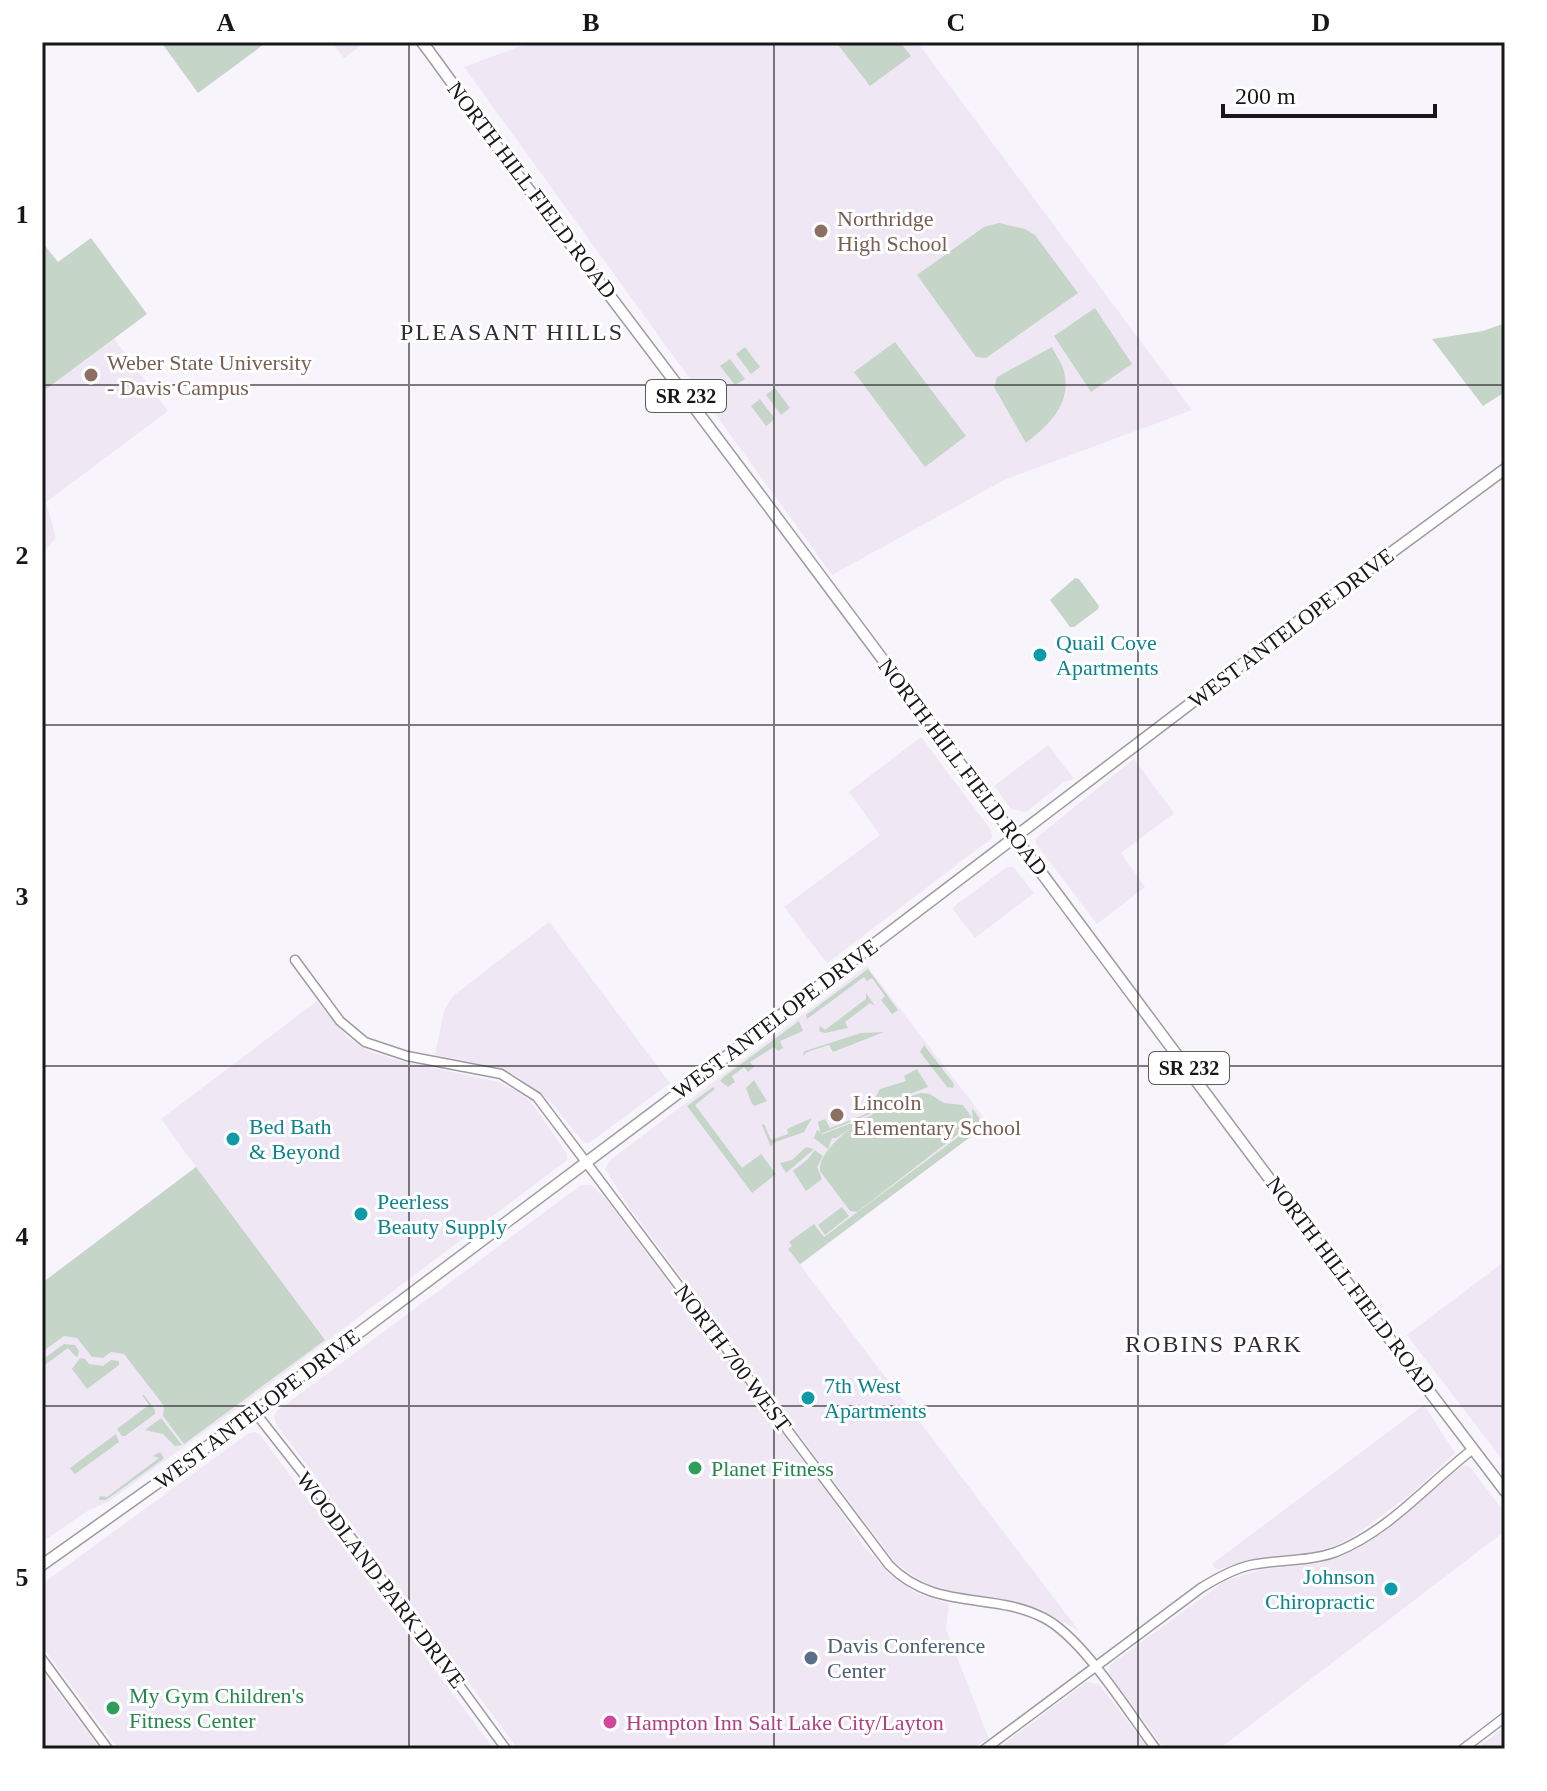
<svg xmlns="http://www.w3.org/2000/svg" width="1547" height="1791" viewBox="0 0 1547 1791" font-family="'Times New Roman',serif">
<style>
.built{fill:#efe7f4}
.green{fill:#c5d6c8}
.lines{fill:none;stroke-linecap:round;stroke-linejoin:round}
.minor-casing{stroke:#9e9aa1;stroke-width:11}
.major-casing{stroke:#9e9aa1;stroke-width:13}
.minor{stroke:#fff;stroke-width:8}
.major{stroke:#fff;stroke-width:10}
.grid{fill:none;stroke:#171618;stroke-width:2;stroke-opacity:0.55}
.education-dot{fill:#8d6e63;stroke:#fff;stroke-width:3}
.culture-dot{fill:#0f9aa8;stroke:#fff;stroke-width:3}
.leisure-dot{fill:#2e9e5b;stroke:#fff;stroke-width:3}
.service-dot{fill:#5c6f8a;stroke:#fff;stroke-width:3}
.hotel-dot{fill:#d1479c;stroke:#fff;stroke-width:3}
.labels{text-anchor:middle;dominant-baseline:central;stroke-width:6;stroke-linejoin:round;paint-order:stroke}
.shield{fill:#fff;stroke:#5d5c5d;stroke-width:2}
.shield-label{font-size:20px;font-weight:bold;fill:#171618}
.street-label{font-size:22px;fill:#171618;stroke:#fff}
.education-label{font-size:22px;fill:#785e54;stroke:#fff;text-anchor:start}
.culture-label{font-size:22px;fill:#0d838f;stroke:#fff;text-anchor:start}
.leisure-label{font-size:22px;fill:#27864d;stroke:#fff;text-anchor:start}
.service-label{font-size:22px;fill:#4e5e75;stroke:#fff;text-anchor:start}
.hotel-label{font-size:22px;fill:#b23c85;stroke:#fff;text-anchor:start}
.neighbourhood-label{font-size:24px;letter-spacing:2px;fill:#312e33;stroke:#fff}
.neatline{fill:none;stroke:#171618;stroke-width:3}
.grid-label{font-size:26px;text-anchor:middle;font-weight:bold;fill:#171618}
</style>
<rect width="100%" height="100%" fill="#f8f4fb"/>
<g class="built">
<polygon points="332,42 366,42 344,58"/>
<polygon points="532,42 917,42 1192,410 1004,480 832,575 464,67"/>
<polygon points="42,242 168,411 46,502 56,538 42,553"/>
<polygon points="921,737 991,830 992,838 827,963 784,907 880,835 849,792"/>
<polygon points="1048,745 1074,779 1064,782 1026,812 1011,809 994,786"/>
<polygon points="1134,759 1174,813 1121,853 1145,887 1097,924 1037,845 1035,839"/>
<polygon points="1007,867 1013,867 1034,893 975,938 952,908"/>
<polygon points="549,922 670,1083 589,1143 583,1142 550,1101 517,1076 495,1067 435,1055 444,1011 453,996"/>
<polygon points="867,966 988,1123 800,1265 1079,1631 1039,1608 944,1590 919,1580 895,1562 628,1206 605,1169 609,1161"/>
<polygon points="317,1001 346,1036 369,1051 396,1060 495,1081 515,1090 531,1102 567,1154 567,1160 258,1393 108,1502 89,1510 42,1542 42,1283 196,1167 161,1119"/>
<polygon points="581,1185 591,1185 605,1198 835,1503 863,1545 889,1574 916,1593 949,1604 946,1629 989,1739 970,1749 518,1749 276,1424 274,1416 277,1411"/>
<polygon points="1505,1261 1505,1463 1407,1335"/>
<polygon points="1424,1405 1455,1453 1413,1492 1361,1531 1337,1545 1312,1552 1255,1558 1217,1570 1212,1564"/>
<polygon points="255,1432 261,1436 494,1749 119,1749 99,1723 42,1646 42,1584 249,1433"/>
<polygon points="1463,1465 1470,1467 1505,1513 1505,1531 1219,1749 1165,1749 1109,1674 1110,1665 1225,1581 1260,1570 1321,1563 1357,1549 1414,1507"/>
<polygon points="42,1671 44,1674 100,1749 42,1749"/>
<polygon points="1087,1682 1099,1684 1149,1749 997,1749"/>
<polygon points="1505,1727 1505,1749 1476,1749"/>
</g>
<g class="green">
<polygon points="161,42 267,42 198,93"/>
<polygon points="836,42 900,42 911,56 870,86"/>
<polygon points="999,223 1025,229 1035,235 1078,293 986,358 976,357 917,275 984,227"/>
<polygon points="91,238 147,314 42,392 42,242 58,262"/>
<polygon points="1095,308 1132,364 1091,392 1054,336"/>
<polygon points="1505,323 1505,392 1483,406 1432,339 1483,331"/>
<polygon points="895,342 966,436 925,467 854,372"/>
<polygon points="745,347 760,367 751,374 736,354"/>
<path d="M 1052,347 C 1055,354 1062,363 1064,371 C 1072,404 1049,425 1026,443 L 994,387 L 997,377 Z"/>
<polygon points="730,359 745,379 735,385 720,366"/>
<polygon points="775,388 790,408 781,415 766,395"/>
<polygon points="760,399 775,419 766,426 751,406"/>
<polygon points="1075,578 1079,579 1099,606 1098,609 1074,627 1070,627 1050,600"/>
<polygon points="868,969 898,1010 892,1014 881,1000 885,996 872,978 867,981 864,977 807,1019 806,1015"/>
<polygon points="866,993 875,1006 870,1003 845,1022 848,1028 825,1033 819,1031 820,1026 825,1030 866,999"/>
<polygon points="799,1021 803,1031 780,1041 783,1048 778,1051 774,1047 750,1062 754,1067 748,1072 744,1067 732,1076 735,1082 728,1087 720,1081 725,1076"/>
<polygon points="884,1032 833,1052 829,1045 807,1052 803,1056 803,1054 805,1051 861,1033"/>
<polygon points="924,1045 954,1084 953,1088 947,1087 920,1052"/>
<polygon points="917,1069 928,1087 899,1098 872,1114 875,1107 873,1102 880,1089 906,1081 904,1076"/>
<polygon points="754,1080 767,1101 755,1106 752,1104 746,1088"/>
<polygon points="713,1087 715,1089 695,1105 742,1168 761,1154 776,1174 752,1193 687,1106"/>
<path d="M 921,1093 L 930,1094 L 944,1103 L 963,1105 L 971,1116 L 970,1125 L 857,1212 L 850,1211 L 820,1171 C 818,1139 893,1100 921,1093 Z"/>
<polygon points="869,1101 873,1106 870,1114 823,1133 820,1132 818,1122 825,1119 830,1128 866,1114 863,1103"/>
<polygon points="972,1108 985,1126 800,1264 788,1249 792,1246 789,1242 814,1224 824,1237 969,1129 973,1122"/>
<polygon points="870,1116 836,1138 832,1138 828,1149 814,1138 817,1130 823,1134"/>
<polygon points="812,1118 804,1132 773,1143 771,1147 762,1125 764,1124 771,1140 788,1134 787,1129"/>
<polygon points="806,1147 814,1149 786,1173 780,1163 792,1160"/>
<polygon points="815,1150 823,1156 817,1167 822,1179 806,1191 793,1171 808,1159"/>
<polygon points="196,1167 325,1340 184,1444 163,1416 164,1406 124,1354 111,1352 103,1358 92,1357 77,1338 64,1336 42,1352 42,1283"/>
<polygon points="842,1207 849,1216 825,1235 818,1225"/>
<polygon points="64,1344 75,1345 79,1351 78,1356 76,1357 68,1348 42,1367 42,1360"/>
<polygon points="80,1358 85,1359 89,1364 103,1366 111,1360 119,1361 119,1365 87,1389 72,1369"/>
<polygon points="142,1395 144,1395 155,1410 155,1414 125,1436 122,1436 117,1429 149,1405"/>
<polygon points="161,1418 182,1445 175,1446 163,1434 145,1430"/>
<polygon points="116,1434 119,1442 75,1474 70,1468"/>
<polygon points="160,1452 164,1458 162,1460 106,1500 99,1500 100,1496 107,1497 159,1458 153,1456"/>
</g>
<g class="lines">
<g class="minor-casing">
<g id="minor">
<path d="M 295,960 L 340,1021 L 365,1042 L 407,1056 L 501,1074 L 537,1097 L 889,1565 C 935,1612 992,1591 1044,1618 C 1083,1638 1128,1712 1156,1749"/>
<polyline points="254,1411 320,1495 506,1749"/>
<polyline points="42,1659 108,1749"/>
<path d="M 985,1749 L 1201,1588 C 1217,1578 1233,1569 1251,1565 C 1280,1559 1308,1562 1336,1552 C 1389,1531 1429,1483 1473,1449"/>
<polyline points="1463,1749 1505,1717"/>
</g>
</g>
<g class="major-casing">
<g id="major">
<path d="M 422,42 C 457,88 488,136 523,182 C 855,615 1174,1058 1505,1491"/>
<polyline points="42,1565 180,1467 652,1113 1320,605 1505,469"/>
</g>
</g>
<use href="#minor" class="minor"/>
<use href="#major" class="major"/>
</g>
<path class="grid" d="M 409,42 L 409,1749M 774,42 L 774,1749M 1138,42 L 1138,1749M 42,385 L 1505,385M 42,725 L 1505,725M 42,1066 L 1505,1066M 42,1406 L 1505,1406"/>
<g class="education-dot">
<circle cx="821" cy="231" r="8"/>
<circle cx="91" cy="375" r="8"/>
<circle cx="837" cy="1115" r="8"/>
</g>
<g class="culture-dot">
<circle cx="1040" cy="655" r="8"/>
<circle cx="233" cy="1139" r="8"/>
<circle cx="361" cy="1214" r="8"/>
<circle cx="808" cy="1398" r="8"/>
<circle cx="1391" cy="1589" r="8"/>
</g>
<g class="leisure-dot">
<circle cx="695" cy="1468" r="8"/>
<circle cx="113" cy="1708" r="8"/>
</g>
<circle class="service-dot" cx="811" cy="1658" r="8"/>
<circle class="hotel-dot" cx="610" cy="1722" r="8"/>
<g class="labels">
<g class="shield">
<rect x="646" y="380" width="80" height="32" rx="6"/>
<rect x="1149" y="1052" width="80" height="32" rx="6"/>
</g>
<g class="shield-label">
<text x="686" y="396">SR 232</text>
<text x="1189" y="1068">SR 232</text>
</g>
<g class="street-label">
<text transform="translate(532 190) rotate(53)">NORTH HILL FIELD ROAD</text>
<text transform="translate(1291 628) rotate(-37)">WEST ANTELOPE DRIVE</text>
<text transform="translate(963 767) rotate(53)">NORTH HILL FIELD ROAD</text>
<text transform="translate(775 1019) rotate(-37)">WEST ANTELOPE DRIVE</text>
<text transform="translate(1351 1285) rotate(53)">NORTH HILL FIELD ROAD</text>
<text transform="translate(733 1358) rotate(53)">NORTH 700 WEST</text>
<text transform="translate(257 1409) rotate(-37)">WEST ANTELOPE DRIVE</text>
<text transform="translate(381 1580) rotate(53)">WOODLAND PARK DRIVE</text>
</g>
<g class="education-label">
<text x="837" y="218">Northridge<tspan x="837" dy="25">High School</tspan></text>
<text x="107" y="362">Weber State University<tspan x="107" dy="25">- Davis Campus</tspan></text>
<text x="853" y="1102">Lincoln<tspan x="853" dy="25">Elementary School</tspan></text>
</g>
<g class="culture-label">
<text x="1056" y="642">Quail Cove<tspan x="1056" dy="25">Apartments</tspan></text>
<text x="249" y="1126">Bed Bath<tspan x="249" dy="25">&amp; Beyond</tspan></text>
<text x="377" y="1201">Peerless<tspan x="377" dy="25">Beauty Supply</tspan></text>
<text x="824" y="1385">7th West<tspan x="824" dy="25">Apartments</tspan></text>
<text x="1375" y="1576" text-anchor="end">Johnson<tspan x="1375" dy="25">Chiropractic</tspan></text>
</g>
<g class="leisure-label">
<text x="711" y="1468">Planet Fitness</text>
<text x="129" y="1695">My Gym Children's<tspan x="129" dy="25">Fitness Center</tspan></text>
</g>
<g class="service-label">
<text x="827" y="1645">Davis Conference<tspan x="827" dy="25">Center</tspan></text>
</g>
<g class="hotel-label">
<text x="626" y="1722">Hampton Inn Salt Lake City/Layton</text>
</g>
<g class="neighbourhood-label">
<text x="512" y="332">PLEASANT HILLS</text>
<text x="1214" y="1344">ROBINS PARK</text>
</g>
</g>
<rect width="1547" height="1791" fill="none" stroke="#ffffff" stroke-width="88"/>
<path d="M1223 104v12h212v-12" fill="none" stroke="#171618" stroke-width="4"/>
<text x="1235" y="104" font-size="24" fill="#171618" stroke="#ffffff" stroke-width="6" paint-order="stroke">200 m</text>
<rect x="44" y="44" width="1459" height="1703" class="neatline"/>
<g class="grid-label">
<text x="226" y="31">A</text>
<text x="591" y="31">B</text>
<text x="956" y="31">C</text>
<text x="1321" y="31">D</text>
<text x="22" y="223">1</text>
<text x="22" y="564">2</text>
<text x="22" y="905">3</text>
<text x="22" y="1245">4</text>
<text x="22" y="1586">5</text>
</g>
</svg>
